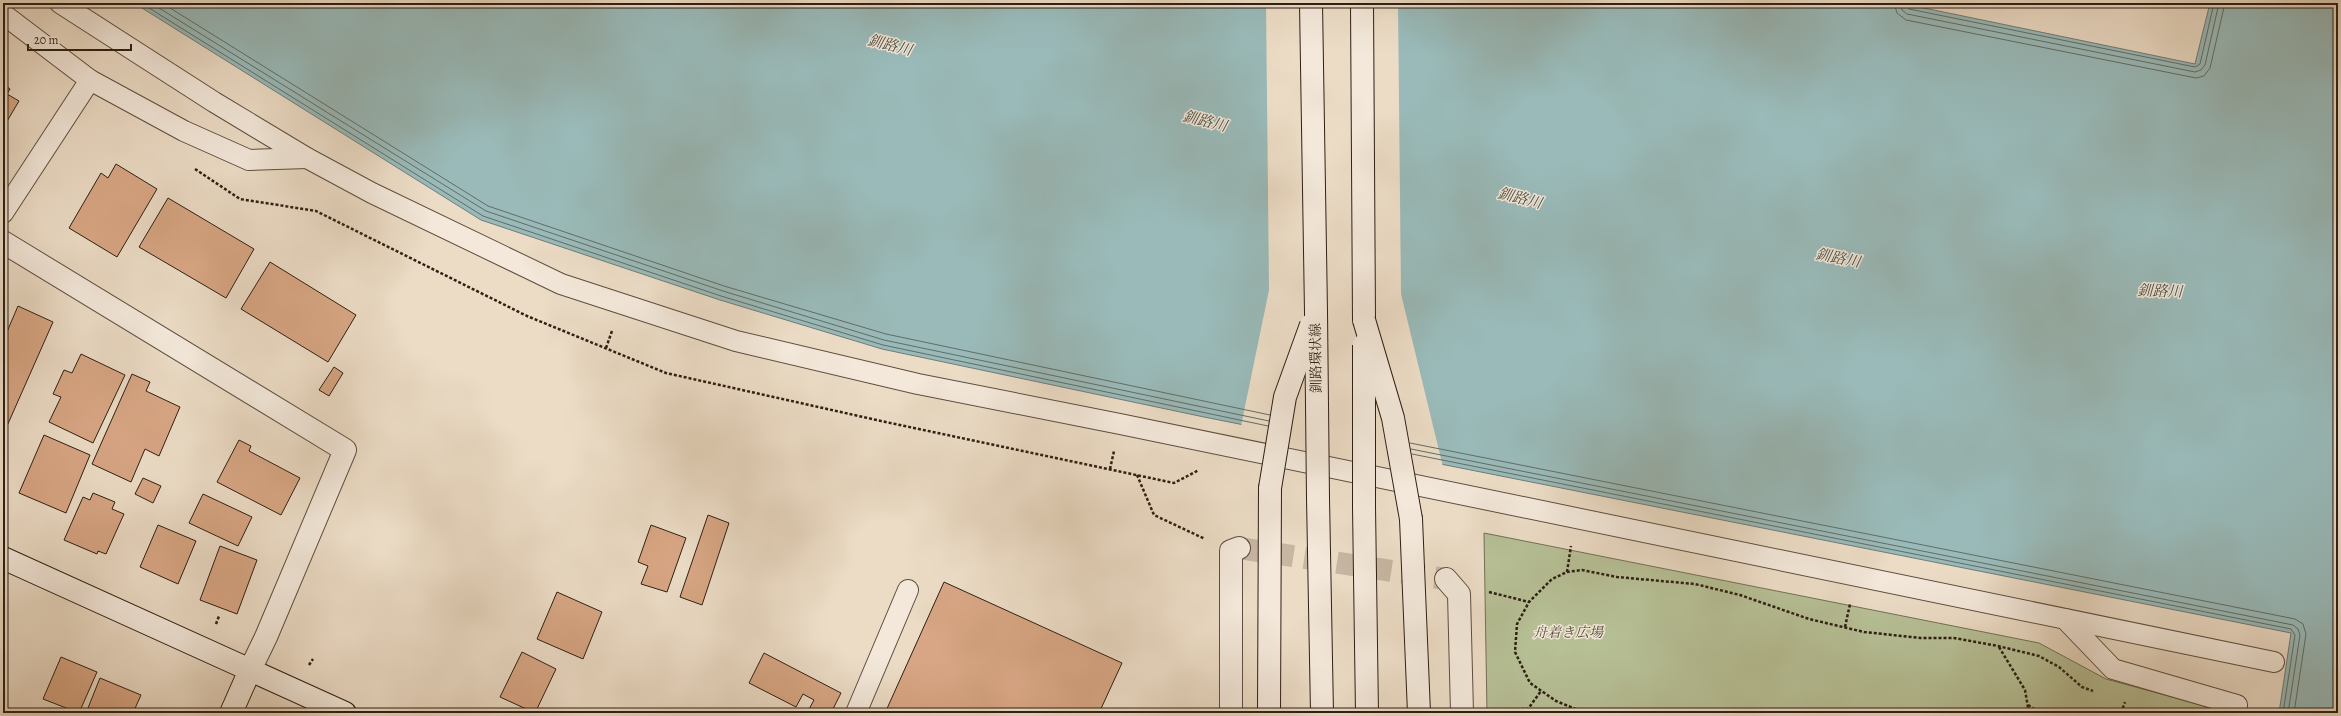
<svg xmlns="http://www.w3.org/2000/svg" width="2341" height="716" viewBox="0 0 2341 716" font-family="Alegreya,'Noto Serif JP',serif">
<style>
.green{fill:#b7c096;stroke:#727055}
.water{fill:#99bab9;stroke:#6e7c77}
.pier{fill:#ecdcc6}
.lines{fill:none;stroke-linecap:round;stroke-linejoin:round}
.shore{stroke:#636c66;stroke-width:1}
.building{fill:#d8a684;stroke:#2d1f14}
.street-tunnel{stroke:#c6b6a2;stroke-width:22;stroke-dasharray:22 11;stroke-linecap:butt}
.lane-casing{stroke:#5d4e40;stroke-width:22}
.street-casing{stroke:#5d4e40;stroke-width:24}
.secondary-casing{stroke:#2d1f14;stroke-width:24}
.path{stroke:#2d1f14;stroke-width:2.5;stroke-dasharray:3 2;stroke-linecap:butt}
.lane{stroke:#f3e8da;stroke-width:20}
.street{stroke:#f3e8da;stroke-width:22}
.secondary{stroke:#f3e8da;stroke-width:22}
.secondary-bridge-casing{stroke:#2d1f14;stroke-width:24;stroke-linecap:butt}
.secondary-bridge{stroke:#f3e8da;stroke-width:22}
.labels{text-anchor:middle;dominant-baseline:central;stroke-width:3;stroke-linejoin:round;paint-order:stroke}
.street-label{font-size:14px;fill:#2d1f14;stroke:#f3e8da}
.park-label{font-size:14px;font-style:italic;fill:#564f3b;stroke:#f3e8da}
.water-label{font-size:15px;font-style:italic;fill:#4d4e46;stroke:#f3e8da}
</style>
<rect width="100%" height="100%" fill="#ecdcc6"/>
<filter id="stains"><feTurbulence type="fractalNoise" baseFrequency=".005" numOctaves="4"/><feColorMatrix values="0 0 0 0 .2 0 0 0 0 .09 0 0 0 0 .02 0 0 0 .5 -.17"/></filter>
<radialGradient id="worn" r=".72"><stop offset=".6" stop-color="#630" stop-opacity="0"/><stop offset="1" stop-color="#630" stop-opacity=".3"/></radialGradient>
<polygon class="green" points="1484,533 2039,643 2106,679 2216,709 2216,713 1487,713"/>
<polygon class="water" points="134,3 1900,3 2195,64 2210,3 2338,3 2338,713 2279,713 2291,633 1204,417 882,349 720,300 481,220"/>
<polygon class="pier" points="1266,3 1398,3 1401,294 1443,467 1241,426 1269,290"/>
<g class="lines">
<g class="shore">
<polyline points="141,3 483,216 721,296 883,345 1268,426"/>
<polyline points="151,3 486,211 723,291 884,340 1269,421"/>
<polyline points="162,3 488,206 724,286 886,334 1270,415"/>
<polyline points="1894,3 1897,13 1906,20 2196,78 2204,76 2210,68 2225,3"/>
<polyline points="1900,3 1902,10 1907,14 2195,72 2201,70 2205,65 2219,3"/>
<polyline points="1905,3 1909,9 2195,67 2200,64 2214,3"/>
<polyline points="1410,443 2295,619 2303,624 2306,634 2294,713"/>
<polyline points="1411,449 2293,625 2298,629 2300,635 2288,713"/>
<polyline points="1412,454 2291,629 2295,635 2283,713"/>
</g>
</g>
<g class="building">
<polygon points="3,84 10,89 7,94 19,101 3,128"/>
<polygon points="116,164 157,189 117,257 69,228 101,173 108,178"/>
<polygon points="168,198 254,249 226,298 139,247"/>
<polygon points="270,262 356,315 328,362 241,309"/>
<polygon points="18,306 53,322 3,435 3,341"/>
<polygon points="81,354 125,375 93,443 49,422 61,397 53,394 64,370 72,373"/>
<polygon points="334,367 343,373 329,396 319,390"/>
<polygon points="132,374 150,382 146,391 180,407 159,456 145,449 131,482 92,464"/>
<polygon points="44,435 90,455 66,513 19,493"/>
<polygon points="239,440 251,446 249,451 300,478 281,515 217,482"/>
<polygon points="143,478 161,486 153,503 135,494"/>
<polygon points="93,493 115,502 112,509 124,514 106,554 98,551 97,554 64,540 83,497 90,500"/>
<polygon points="203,494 252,517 238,546 189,523"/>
<polygon points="708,515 729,523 702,605 680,597"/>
<polygon points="158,525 196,541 178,584 140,567"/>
<polygon points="651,525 686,538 667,592 641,584 648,566 638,562"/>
<polygon points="220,546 257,560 237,614 200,600"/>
<polygon points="944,582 1122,663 1099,713 885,713"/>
<polygon points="557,592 602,612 583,659 537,639"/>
<polygon points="522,652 556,669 535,713 500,697"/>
<polygon points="764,653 841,693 831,713 813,713 808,711 814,700 803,694 796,707 749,683"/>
<polygon points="61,657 97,672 79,713 43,699"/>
<polygon points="100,678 141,695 133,713 86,713"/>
</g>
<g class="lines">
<polyline class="street-tunnel" points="1239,548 1446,579"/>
<g class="lane-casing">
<g id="lane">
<polyline points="60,3 214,102 307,158 372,193 561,284 736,341 918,384 1120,424 2274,662"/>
<polyline points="3,14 90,80 3,213"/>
<polyline points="90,80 184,131 249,160 307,158"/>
<polyline points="2065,619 2113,669 2237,705"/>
<polyline points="856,713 908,590"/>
</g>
</g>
<g class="street-casing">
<g id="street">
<polyline points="3,242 345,450 266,637 250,670"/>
<polyline points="1446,579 1459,594 1462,713"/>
<polyline points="1231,713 1231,551 1239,548"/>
</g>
</g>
<g class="secondary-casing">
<g id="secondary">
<polyline points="1311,3 1316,312"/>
<polyline points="1362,3 1364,320"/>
<polyline points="1318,498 1322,713"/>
<polyline points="1364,507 1367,713"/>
<polyline points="1411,519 1419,713"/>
<polyline points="3,558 345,713"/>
<polyline points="231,713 250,670"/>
<polyline points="1269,713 1270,488"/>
</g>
</g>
<g class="path">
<polyline points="195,169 240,199 316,211 527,316 666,373 881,421 1174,483 1199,470"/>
<polyline points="606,348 612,331"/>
<polyline points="1110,469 1114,451"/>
<polyline points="1137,475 1154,515 1205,539"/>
<polyline points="1567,572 1571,546"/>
<polyline points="1489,592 1529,602"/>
<polyline points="216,624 219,616"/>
<polyline points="1845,627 1850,604"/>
<polyline points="1999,647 2025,690 2029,713"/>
<polyline points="309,665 313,659"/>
<polyline points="2028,705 2040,713"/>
<polyline points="1491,710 1528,709 1541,691"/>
<polyline points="1616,713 1578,710 1556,701 1530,683 1515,652 1517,624 1529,602 1552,579 1567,572 1582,570 1617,577 1695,584 1740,595 1809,619 1864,632 1921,638 1954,638 1998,646 2039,656 2059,667 2082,687 2093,691"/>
<polyline points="2121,713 2125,702"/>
</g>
<use href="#lane" class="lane"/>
<use href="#street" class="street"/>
<use href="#secondary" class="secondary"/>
<g class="secondary-bridge-casing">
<g id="secondary-bridge">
<polyline points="1316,312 1318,498"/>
<polyline points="1364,320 1393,418 1411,519"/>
<polyline points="1270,488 1285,397 1311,325"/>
<polyline points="1364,507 1364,345"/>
</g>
</g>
<use href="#secondary-bridge" class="secondary-bridge"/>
</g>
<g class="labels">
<g class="street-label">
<text transform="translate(1316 358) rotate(-91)">釧路環状線</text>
</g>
<g class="park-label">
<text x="1568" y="632">舟着き広場</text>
</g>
<g class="water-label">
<text transform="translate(890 45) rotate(14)">釧路川</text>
<text transform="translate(1205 121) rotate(14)">釧路川</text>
<text transform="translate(1520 198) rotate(14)">釧路川</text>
<text transform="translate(1838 258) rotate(11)">釧路川</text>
<text transform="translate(2160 291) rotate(2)">釧路川</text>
</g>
</g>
<rect width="2341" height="716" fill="none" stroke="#ecdcc6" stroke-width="16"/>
<rect x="4" y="4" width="2333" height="708" fill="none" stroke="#2d1f14" stroke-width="2"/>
<rect x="8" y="8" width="2325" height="700" fill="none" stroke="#2d1f14"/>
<path d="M28 44v6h103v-6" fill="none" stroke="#2d1f14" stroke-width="2"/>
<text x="34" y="44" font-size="12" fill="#2d1f14" stroke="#f3e8da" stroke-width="3" paint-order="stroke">20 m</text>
<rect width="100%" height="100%" filter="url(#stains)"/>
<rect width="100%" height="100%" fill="url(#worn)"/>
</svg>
